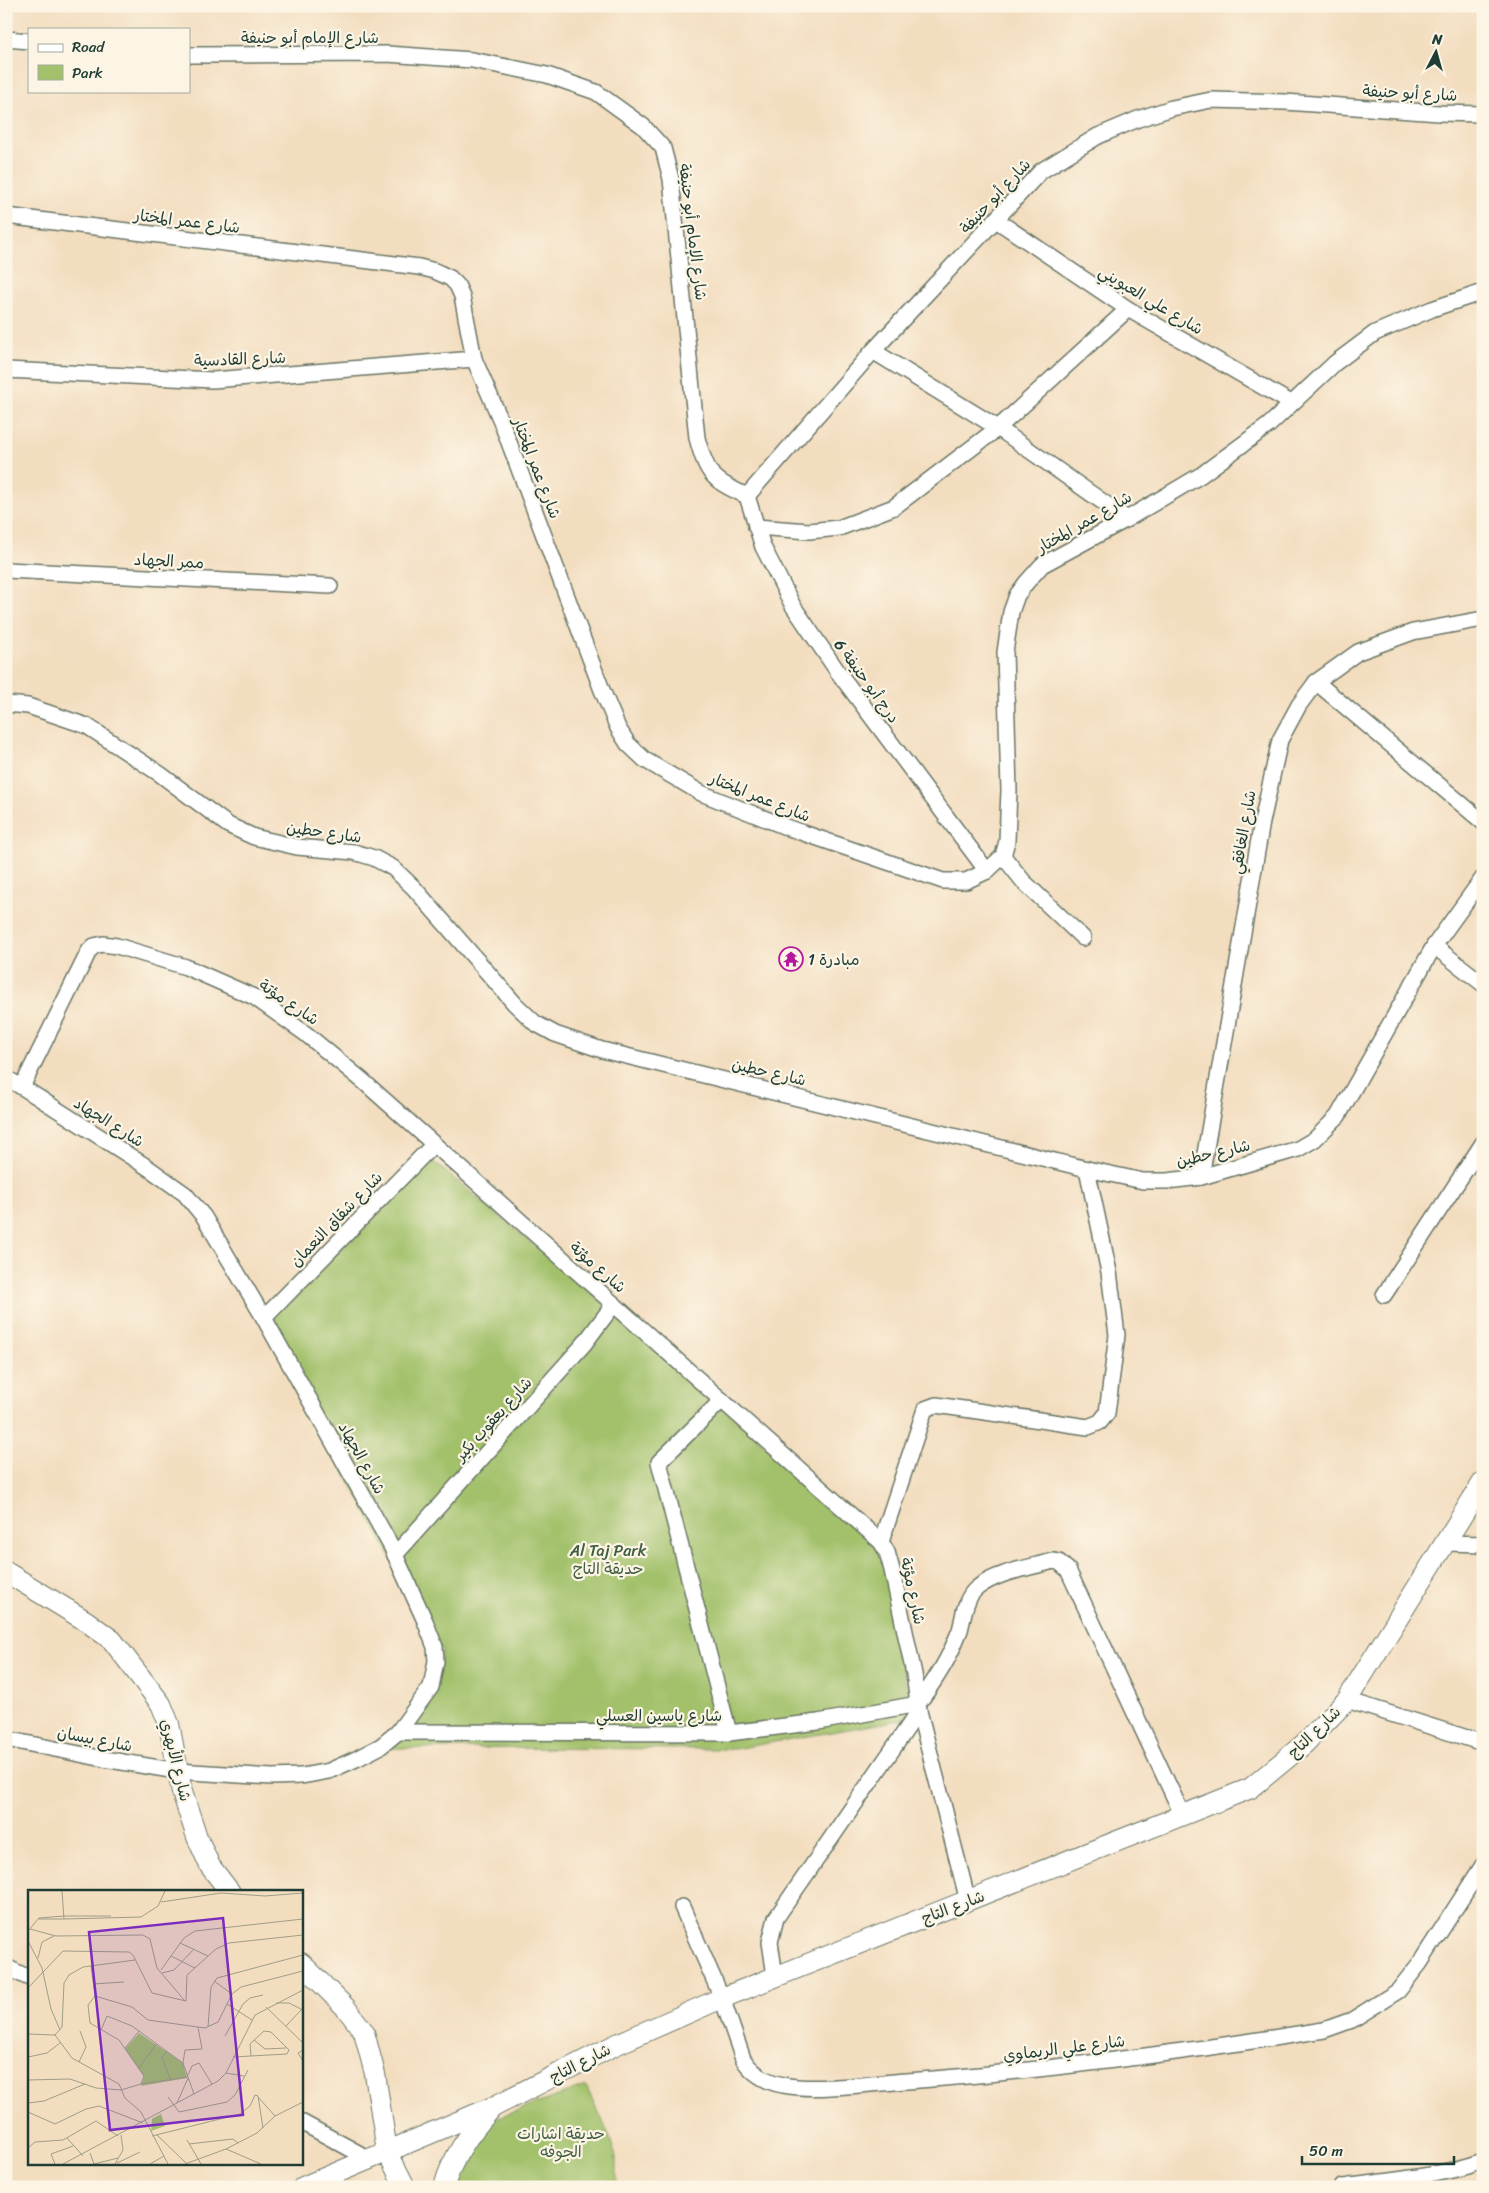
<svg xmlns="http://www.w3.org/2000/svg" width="1489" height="2193" viewBox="0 0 1489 2193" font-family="Sriracha,'Playpen Sans Arabic',sans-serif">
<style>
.green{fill:#a2c16a;stroke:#607f4f}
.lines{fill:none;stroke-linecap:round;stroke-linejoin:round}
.minor-casing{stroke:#697565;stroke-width:18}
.tertiary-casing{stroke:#697565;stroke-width:22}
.minor{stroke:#fff;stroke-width:15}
.tertiary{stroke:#fff;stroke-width:20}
.labels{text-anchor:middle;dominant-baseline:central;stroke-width:4.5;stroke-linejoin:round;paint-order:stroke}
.street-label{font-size:16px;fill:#1f3d34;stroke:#fcf5e5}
.poi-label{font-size:16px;fill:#1f3d34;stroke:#fcf5e5;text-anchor:start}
.park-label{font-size:16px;fill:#405e42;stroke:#fcf5e5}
.inset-road{fill:none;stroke:#9e9d87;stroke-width:1}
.view{fill:#7b2cbf;fill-opacity:0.15;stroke:#7b2cbf;stroke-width:2.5}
.inset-edge{fill:none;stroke:#1f3d34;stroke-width:2.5}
</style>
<rect width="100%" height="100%" fill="#fcf5e5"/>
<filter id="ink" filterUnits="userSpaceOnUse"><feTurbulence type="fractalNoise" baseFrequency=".02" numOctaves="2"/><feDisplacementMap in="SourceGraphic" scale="10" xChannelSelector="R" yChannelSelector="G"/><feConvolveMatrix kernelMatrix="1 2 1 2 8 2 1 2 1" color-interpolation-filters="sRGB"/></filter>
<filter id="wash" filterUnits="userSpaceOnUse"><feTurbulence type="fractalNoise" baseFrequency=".0096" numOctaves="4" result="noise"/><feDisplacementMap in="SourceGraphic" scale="20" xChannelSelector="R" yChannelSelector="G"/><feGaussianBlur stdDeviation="1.12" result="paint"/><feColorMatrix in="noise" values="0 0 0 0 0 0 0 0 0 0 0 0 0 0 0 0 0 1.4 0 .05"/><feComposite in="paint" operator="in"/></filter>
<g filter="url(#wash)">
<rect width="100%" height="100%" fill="#f3ddbf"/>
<g class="green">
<polygon points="433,1161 613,1311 881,1547 912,1718 734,1749 391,1748 436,1688 442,1651 263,1323"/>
<polygon points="586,2086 609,2135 616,2157 616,2187 449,2187 485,2122"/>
</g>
</g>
<g filter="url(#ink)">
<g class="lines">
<g class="minor-casing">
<g id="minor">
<polyline points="6,39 29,41"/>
<path d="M 189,55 L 387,54 L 472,60 L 547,75 L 596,92 L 643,126 L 663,148 L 671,179 L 697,438 C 707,475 713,481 747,496"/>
<polyline points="6,216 419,267 435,271 450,278 457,285 462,296 474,359 501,421 602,690 618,728 628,744 645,760 701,793 786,827 943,881 966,881 987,871 1003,856 1007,841 1009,790 1005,652 1011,612 1017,595 1026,583 1042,565 1127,519 1201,475 1269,425 1335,363 1375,333 1432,309 1483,292"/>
<polyline points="996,220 1128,309 1291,403"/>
<polyline points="873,351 998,428 1127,519"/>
<polyline points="6,370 213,380 474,359"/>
<polyline points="747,496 873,351 1041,171 1098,136 1138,119 1172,108 1211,100 1285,102 1439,113 1483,114"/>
<polyline points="747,496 763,547 793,606 838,672 987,871"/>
<polyline points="756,527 809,531 839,528 894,507 998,428 1128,309"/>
<polyline points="6,570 330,586"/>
<polyline points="1316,682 1483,822"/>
<polyline points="6,704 28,706 87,726 160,774 228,825 254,837 297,847 354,852 374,858 393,868 414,888 515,1004 535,1023 555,1034 602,1050 1087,1169 1143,1181 1167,1181 1201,1177 1298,1149 1315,1139 1338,1116 1434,946 1483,878"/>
<polyline points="1003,856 1023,881 1083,938"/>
<polyline points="1434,946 1483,984"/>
<polyline points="6,1078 22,1087 147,1167 185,1194 204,1217 264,1318 391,1546 425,1621 435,1647 436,1661 431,1687 398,1732 381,1746 356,1759 329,1771 302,1776 272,1777 177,1771 104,1759 6,1739"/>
<polyline points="22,1087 89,951 94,946 103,944 117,946 186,967 254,997 306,1034 363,1081 881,1542 887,1552 892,1570 914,1674 919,1711 968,1901"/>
<polyline points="1201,1177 1262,822 1280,740 1299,705 1316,682 1358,652 1413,632 1483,619"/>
<polyline points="1384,1295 1483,1143"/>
<polyline points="264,1318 433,1145"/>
<polyline points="722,1400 659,1462 729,1733"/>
<polyline points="881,1542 925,1409 936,1405 1088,1427 1100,1422 1107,1413 1117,1335 1109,1272 1087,1169"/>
<polyline points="1446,1543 1483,1544"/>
<polyline points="395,1555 584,1344 614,1304"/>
<polyline points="1347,1700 1483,1743"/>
<path d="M 398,1732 L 729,1733 L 818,1722 L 918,1704 C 930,1687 942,1671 951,1651 C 954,1645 957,1637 960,1630 C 964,1616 964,1599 977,1588 C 997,1572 1029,1568 1053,1561 L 1059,1562 L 1068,1570 L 1183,1816"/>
<path d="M 682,1907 L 722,1998 L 743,2059 C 752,2073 766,2082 783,2085 C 816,2092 872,2083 907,2081 C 1047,2071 1186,2052 1324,2030 L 1352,2020 L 1398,1991 L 1420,1963 L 1483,1865"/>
<polyline points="6,1967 29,1978"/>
<polyline points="775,1976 770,1942 776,1918 919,1711"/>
<polyline points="301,2122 371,2160"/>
<path d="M 1342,2187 C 1390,2181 1437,2177 1483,2161"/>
</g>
</g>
<g class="tertiary-casing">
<g id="tertiary">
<polyline points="6,1572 86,1621 112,1640 161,1704 169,1724 182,1792 197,1837 210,1866 230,1892"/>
<polyline points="301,1963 346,2008 364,2032 375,2074 387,2151 405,2187"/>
<polyline points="303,2187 493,2107 615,2045 722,1998 1251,1788 1304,1744 1347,1700 1483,1482"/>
<path d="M 444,2187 C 452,2157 470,2133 490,2110"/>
</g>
</g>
<use href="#minor" class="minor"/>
<use href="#tertiary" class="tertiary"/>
</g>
</g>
<defs>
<g id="temple-ring" transform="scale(1.25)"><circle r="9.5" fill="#fcf5e5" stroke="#b5179e" stroke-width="1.5"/><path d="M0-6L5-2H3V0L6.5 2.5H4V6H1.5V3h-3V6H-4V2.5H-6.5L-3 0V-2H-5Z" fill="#b5179e"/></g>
</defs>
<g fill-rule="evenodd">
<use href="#temple-ring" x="791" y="959"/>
</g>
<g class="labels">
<g class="street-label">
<text x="310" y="37">شارع الإمام أبو حنيفة</text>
<text transform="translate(1410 93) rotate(3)">شارع أبو حنيفة</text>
<text transform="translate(995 196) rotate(-47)">شارع أبو حنيفة</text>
<text transform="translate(187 221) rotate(7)">شارع عمر المختار</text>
<text transform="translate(693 232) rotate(83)">شارع الإمام أبو حنيفة</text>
<text transform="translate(1151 300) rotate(31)">شارع علي العبويني</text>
<text transform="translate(240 359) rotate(-2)">شارع القادسية</text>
<text transform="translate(537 468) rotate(69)">شارع عمر المختار</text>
<text transform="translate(1084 522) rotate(-30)">شارع عمر المختار</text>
<text transform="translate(169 561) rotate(3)">ممر الجهاد</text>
<text transform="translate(867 681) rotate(54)">درج أبو حنيفة 6</text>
<text transform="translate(760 797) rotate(22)">شارع عمر المختار</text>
<text transform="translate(324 832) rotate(8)">شارع حطين</text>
<text transform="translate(1243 832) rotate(-80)">شارع الغافقي</text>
<text transform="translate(289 1002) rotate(34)">شارع مؤتة</text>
<text transform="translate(769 1072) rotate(13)">شارع حطين</text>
<text transform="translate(109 1122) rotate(32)">شارع الجهاد</text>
<text transform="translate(1213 1153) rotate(-13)">شارع حطين</text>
<text transform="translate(336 1219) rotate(-46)">شارع شقاق النعمان</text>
<text transform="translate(598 1267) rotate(41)">شارع مؤتة</text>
<text transform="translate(493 1419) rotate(-48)">شارع يعقوب بكير</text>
<text transform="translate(362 1458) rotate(61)">شارع الجهاد</text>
<text transform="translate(913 1591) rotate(78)">شارع مؤتة</text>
<text x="659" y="1715">شارع ياسين العسلي</text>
<text transform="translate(1314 1732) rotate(-44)">شارع التاج</text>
<text transform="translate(95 1739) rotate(11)">شارع بيسان</text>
<text transform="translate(176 1760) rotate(76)">شارع الأبهري</text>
<text transform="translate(953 1907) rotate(-21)">شارع التاج</text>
<text transform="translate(1064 2048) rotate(-7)">شارع علي الريماوي</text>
<text transform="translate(580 2063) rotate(-27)">شارع التاج</text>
</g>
<g class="poi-label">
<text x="808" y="959">مبادرة 1</text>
</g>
<g class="park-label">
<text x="608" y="1550">Al Taj Park<tspan x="608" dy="18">حديقة التاج</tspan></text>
<text x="561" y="2133">حديقة اشارات<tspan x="561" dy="18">الجوفه</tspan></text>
</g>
</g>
<g transform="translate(28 1890)">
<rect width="275" height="275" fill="#f3ddbf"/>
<path d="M 111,143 L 155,173 L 159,188 L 113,196 L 116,187 L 97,159 ZM 133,224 L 137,236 L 123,241 L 124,229 Z" fill="#a2c16a"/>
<path class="inset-road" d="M 34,1 L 36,29 L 113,27 L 130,16 L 137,1M 133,12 L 193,3 L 237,6 L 275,3M 36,26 L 83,26M 11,29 L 36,29M 2,39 L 28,46 L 115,45 L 122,49 L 129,78 L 157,111M 0,41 L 11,28 L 36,26M 0,51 L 14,78 L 23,119 L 32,140M 152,53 L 180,66M 143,66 L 167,78M 10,68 L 14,52 L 26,46M 63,76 L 67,106M 133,80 L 156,48 L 167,41 L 275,29M 134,83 L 146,80 L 165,60M 186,91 L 204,104M 65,94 L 96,92M 0,98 L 35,61 L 101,62 L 105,65 L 124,103 L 158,111M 67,106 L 104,117 L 120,130 L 177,138 L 190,132 L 204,104 L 213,97 L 275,81M 158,111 L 159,85 L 188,59 L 201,53 L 275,45M 248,113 L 261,113 L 275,120M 199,114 L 224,130M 238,117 L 275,153M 258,136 L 274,119M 180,137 L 183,97 L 189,88 L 275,65M 73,140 L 79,126 L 104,136 L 155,173 L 166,204M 0,144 L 27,145M 27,145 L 44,168 L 91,194 L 97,208 L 113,222 L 140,274M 27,145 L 34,137 L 36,93 L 41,85 L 55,77 L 107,70M 197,146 L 215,114 L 222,108 L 235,105M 226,150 L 237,159 L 258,158M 97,158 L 111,141M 275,160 L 270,163 L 275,171M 139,161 L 134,168 L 143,191M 0,167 L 19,163 L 32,153M 205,167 L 259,164 L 261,160 L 243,142 L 236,141 L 222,154 L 223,166M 51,172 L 58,157 L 52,141M 155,173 L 157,160 L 174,159 L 170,137M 111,178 L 128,154M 198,183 L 216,186M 0,190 L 42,189 L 68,198 L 93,200 L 113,194 L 116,186 L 91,150 L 62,133 L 60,115 L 67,106M 113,194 L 159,187 L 164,176 L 171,173 L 184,194M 227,205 L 230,206 L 235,238M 140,207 L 151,222 L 199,212 L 207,205 L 220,180M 230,207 L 247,226M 0,213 L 16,211 L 57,194M 149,213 L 160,188M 0,222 L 27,234 L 58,219 L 71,216 L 115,233M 129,245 L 158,273M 124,246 L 212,224 L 222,216 L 227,205M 39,248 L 55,266M 159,250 L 173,274M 161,254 L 205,249 L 210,253M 0,258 L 7,252 L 35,250 L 68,231 L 90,246M 198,259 L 229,243 L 247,226 L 275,212M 62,263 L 66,274 L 90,268M 89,273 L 112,262M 27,274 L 23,264 L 45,256M 35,274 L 190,191 L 198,183 L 227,125 L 275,100M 87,274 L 95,260 L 93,245M 122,274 L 136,266M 157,274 L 198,259 L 233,274"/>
<path class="view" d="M 195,28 L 215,225 L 82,240 L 61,42 Z"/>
<rect width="275" height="275" class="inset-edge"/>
</g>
<rect width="1489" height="2193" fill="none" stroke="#fcf5e5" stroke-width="25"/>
<rect x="28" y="28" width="162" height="65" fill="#fcf5e5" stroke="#a4ab9e"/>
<rect x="38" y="44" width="25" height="8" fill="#ffffff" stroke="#a4ab9e"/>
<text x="72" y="52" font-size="15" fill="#1f3d34">Road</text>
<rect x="38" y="65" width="25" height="15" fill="#a2c16a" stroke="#a4ab9e"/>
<text x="72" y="78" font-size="15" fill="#1f3d34">Park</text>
<g transform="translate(1436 52) rotate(6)" stroke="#fcf5e5" stroke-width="4" paint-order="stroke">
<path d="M0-4L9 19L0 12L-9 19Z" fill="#1f3d34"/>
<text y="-8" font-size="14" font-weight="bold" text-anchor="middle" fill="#1f3d34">N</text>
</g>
<path d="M1302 2156v8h152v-8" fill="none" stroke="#1f3d34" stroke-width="2.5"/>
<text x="1309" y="2156" font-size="15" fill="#1f3d34" stroke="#fcf5e5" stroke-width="4" paint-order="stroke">50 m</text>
</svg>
